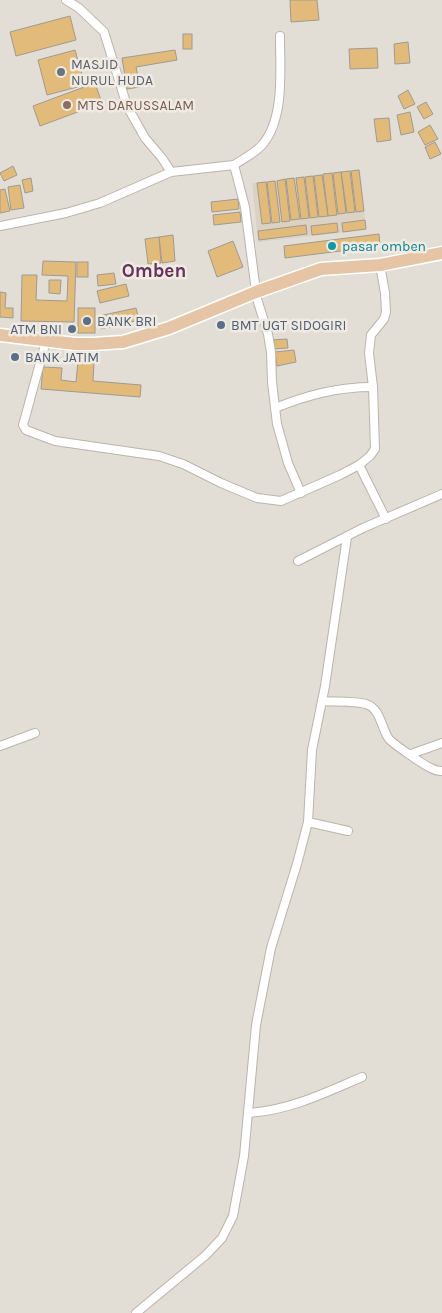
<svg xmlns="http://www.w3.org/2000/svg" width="442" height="1313" viewBox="0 0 442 1313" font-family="Karla,sans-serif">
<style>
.built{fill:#dcd2c3}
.building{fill:#e2bb7a;stroke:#9f9a92}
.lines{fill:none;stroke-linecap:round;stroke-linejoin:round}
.minor-casing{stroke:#bab4ac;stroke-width:10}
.primary-casing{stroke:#fff;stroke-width:15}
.minor{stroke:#fff;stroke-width:8}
.primary{stroke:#e6c5a6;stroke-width:12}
.worship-dot{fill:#6b7280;stroke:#f0ebe2;stroke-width:2}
.education-dot{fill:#8d6e63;stroke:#f0ebe2;stroke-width:2}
.culture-dot{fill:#0f9aa8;stroke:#f0ebe2;stroke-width:2}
.service-dot{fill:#5c6f8a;stroke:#f0ebe2;stroke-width:2}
.labels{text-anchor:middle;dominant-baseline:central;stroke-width:5;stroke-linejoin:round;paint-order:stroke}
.worship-label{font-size:14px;fill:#5b616d;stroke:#f0ebe2;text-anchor:start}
.education-label{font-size:14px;fill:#785e54;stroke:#f0ebe2;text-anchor:start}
.culture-label{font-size:14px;fill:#0d838f;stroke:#f0ebe2;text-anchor:start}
.service-label{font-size:14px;fill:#4e5e75;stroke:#f0ebe2;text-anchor:start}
.district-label{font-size:19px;font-weight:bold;fill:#67305e;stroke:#f0ebe2}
</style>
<rect width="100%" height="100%" fill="#e3ded5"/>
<polygon class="built" points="360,169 366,230 258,242 252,183"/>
<g class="building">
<polygon points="290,0 317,0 319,20 291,22"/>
<polygon points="70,16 76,40 16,56 10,32"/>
<rect x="183" y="34" width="9" height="15"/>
<polygon points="408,42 410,63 395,64 394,44"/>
<polygon points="377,48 378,68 350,69 349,49"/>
<polygon points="75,50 85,85 47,95 38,60"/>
<polygon points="175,50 177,60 136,67 140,87 127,89 122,58"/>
<polygon points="95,83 102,103 40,126 33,106"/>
<polygon points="408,90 415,104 404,109 398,96"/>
<polygon points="426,102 433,114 424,119 417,107"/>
<polygon points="410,112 414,132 401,135 397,115"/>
<polygon points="389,118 391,140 377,142 374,119"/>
<polygon points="430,125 438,139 425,145 418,132"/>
<polygon points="435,142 441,154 430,159 425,147"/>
<polygon points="13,166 17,175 4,181 0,173"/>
<polygon points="359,170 364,211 356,212 351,171"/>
<polygon points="350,171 355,212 347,213 341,172"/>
<polygon points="341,172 346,213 338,214 333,173"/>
<polygon points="332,173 337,215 328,216 323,174"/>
<polygon points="322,175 328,216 319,217 314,176"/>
<polygon points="313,176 318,217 310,218 305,177"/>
<polygon points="304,177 309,218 301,219 296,178"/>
<polygon points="31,178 33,191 25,193 22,180"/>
<polygon points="294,178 300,219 291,220 286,179"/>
<polygon points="285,179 290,221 282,222 277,181"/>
<polygon points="275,181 280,222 272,223 267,182"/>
<polygon points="266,182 271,223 262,224 257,183"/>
<polygon points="20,185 24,208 11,210 8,187"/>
<polygon points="5,189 10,211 0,213 0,190"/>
<polygon points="238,199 239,209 212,212 211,202"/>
<polygon points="240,212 241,222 214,225 213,215"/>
<polygon points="365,220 366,229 343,232 342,223"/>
<polygon points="337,223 338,232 312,235 311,226"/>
<polygon points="306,225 307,234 259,240 258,231"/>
<polygon points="379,234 380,246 285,258 284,246"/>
<polygon points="173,235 175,261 162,263 159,237"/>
<polygon points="159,237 161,263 148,264 145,239"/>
<polygon points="233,241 243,267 217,277 208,251"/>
<polygon points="43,261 76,262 74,322 21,321 22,275 37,275 36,300 67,301 68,276 42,275"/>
<rect x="77" y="262" width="11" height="15"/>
<polygon points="114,273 116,284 98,286 97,275"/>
<polygon points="49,280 61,280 60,294 49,293"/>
<polygon points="126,284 129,296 100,303 97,291"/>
<polygon points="0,292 6,293 5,308 13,308 13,318 0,317"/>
<rect x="78" y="308" width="17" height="25"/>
<polygon points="136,308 139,320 101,329 99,316"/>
<polygon points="287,339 288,348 272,349 271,340"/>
<polygon points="294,350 296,362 277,366 275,352"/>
<polygon points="78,361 94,362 93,381 141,385 140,397 41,389 43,367 62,368 61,380 76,382"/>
</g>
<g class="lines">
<g class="minor-casing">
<g id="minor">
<polyline points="66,0 79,8 104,32 127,106 145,138 162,158 171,172"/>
<path d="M 234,165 C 243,159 255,153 262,145 C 285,119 280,69 280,36"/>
<polyline points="0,226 66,213 100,203 171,172 234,165 245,207 257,299 268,334 271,352 272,382 277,424 288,463 301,493"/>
<polyline points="46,341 25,418 23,425 26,430 55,441 159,456 183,464 221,483 257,498 281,501 340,475 359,465 370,456 375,449 373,387 369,353 371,335 384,319 386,312 385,293 380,265"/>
<path d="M 275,408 C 308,395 337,387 373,387"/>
<polyline points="359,465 386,519"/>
<polyline points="298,561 363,528 442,494"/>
<path d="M 322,701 C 335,702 354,701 366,704 C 381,709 381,728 389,739 C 392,743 425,766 431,768 C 434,770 438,771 442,771"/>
<polyline points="0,746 35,733"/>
<polyline points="411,754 442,743"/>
<polyline points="308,822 348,831"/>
<path d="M 249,1113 C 290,1110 325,1093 362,1077"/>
<polyline points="136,1313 206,1255 222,1238 233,1216 244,1156 256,1025 271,948 297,864 308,822 312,750 325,686 347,537"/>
</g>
</g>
<g class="primary-casing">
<polyline id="primary" points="0,335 75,344 93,344 123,342 169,328 256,292 321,269 380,265 442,253"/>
</g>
<use href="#minor" class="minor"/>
<use href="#primary" class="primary"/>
</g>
<circle class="worship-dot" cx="61" cy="72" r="5"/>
<circle class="education-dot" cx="67" cy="105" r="5"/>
<circle class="culture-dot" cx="332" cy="246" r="5"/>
<g class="service-dot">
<circle cx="87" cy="321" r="5"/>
<circle cx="221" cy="325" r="5"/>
<circle cx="72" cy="329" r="5"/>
<circle cx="15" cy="357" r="5"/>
</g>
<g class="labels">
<g class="worship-label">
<text x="71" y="64">MASJID<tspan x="71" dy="16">NURUL HUDA</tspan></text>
</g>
<g class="education-label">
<text x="77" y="105">MTS DARUSSALAM</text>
</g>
<g class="culture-label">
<text x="342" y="246">pasar omben</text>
</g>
<g class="service-label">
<text x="97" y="321">BANK BRI</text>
<text x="231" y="325">BMT UGT SIDOGIRI</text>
<text x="62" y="329" text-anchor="end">ATM BNI</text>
<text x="25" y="357">BANK JATIM</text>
</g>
<g class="district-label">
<text x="154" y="271">Omben</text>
</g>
</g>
</svg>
